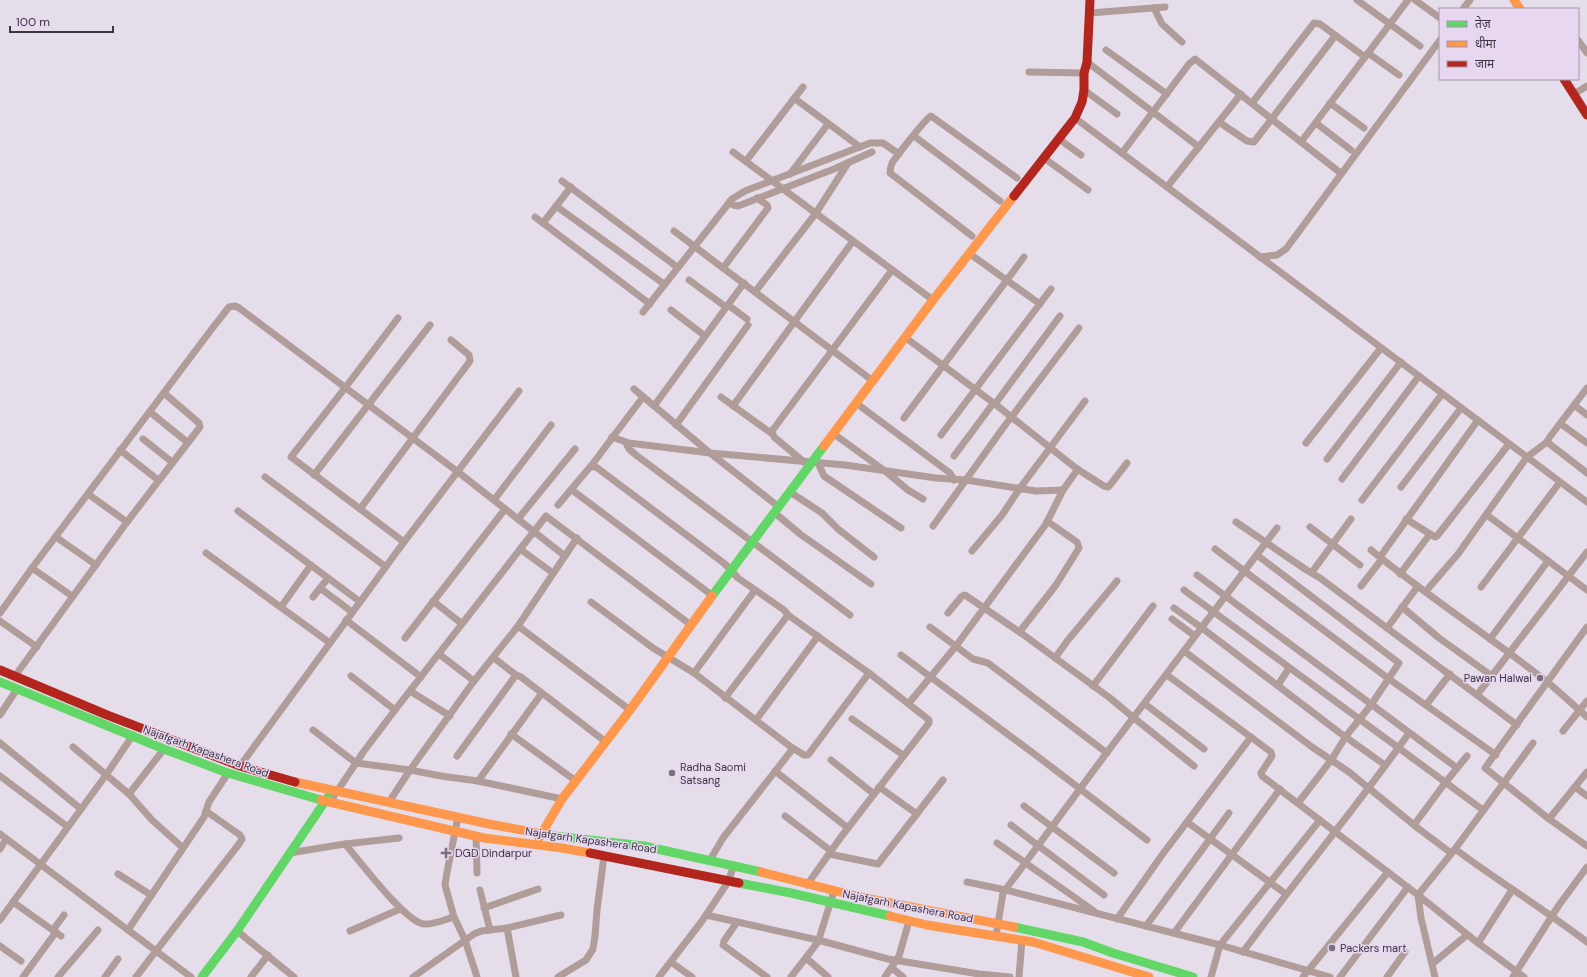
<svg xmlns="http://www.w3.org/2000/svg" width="1587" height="977" viewBox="0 0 1587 977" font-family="'DM Sans','Noto Sans Devanagari',sans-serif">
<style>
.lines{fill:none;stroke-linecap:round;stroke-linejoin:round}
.street{stroke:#b09d9a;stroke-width:7}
.fast{stroke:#63d668;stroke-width:9}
.slow{stroke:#ff974d;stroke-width:9}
.jam{stroke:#b3261e;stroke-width:9}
.poi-dot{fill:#78707c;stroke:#e7d7f1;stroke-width:1.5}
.labels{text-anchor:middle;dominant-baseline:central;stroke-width:3;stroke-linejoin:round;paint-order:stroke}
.poi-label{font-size:11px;fill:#3c3640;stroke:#e7d7f1;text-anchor:start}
.street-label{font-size:11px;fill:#3c3640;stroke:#e7d7f1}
</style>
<rect width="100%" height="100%" fill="#e6ddeb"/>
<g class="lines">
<g class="street">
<polyline points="1357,0 1420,46"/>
<polyline points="1415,0 1440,18"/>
<polyline points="1154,8 1162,24 1182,42"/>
<polyline points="1463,9 1470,0"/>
<polyline points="1090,13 1165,7"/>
<polyline points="1578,40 1587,53"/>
<polyline points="1106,50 1167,94"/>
<polyline points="1368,53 1399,75"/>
<polyline points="1087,62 1199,147"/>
<polyline points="1029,72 1084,73"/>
<polyline points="1084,90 1117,114"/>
<polyline points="1574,94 1587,86"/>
<polyline points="794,98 860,147"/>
<polyline points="1252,103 1314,23 1320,24 1365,57"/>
<polyline points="1330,103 1364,128"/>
<polyline points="1075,118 1587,502"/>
<polyline points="1219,122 1247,141 1254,142 1335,36"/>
<polyline points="1316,123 1351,150"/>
<polyline points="914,136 1000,201"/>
<polyline points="1059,139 1081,155"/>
<polyline points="1301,142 1408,0"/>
<polyline points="733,152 933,300"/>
<polyline points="1122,153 1189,64 1195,59 1338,171"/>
<polyline points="1044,158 1088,190"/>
<polyline points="746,161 803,87"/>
<polyline points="790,174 828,124"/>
<polyline points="562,181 677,267"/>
<polyline points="1167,187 1241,94"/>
<polyline points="729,202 733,205 738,206 834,169 872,152"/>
<polyline points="556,206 664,284"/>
<polyline points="535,217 650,304"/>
<polyline points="543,223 571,187"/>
<polyline points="674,231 873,381"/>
<path d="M 972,236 L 890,173 C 890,169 891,166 892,163 C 896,157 926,118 931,116 L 1017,178"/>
<polyline points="970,254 1040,304"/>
<polyline points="1260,257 1277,255 1286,249 1440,40"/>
<polyline points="723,268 768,208 767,205 757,198"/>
<polyline points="689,280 726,307"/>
<polyline points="755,292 816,213 848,163"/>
<polyline points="728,305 747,319"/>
<polyline points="671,310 705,336"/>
<polyline points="643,312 732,199 745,191 870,143 883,143 899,154"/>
<polyline points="398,318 345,388 291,457 404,542"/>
<polyline points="906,338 995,404 1077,469 1104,486 1108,487 1110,485 1127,463"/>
<polyline points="634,389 710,453 779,507"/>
<polyline points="721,397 771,433"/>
<polyline points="856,403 950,473 954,480"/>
<polyline points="1574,405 1587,415"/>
<polyline points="654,406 744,283"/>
<polyline points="733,406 853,241"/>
<polyline points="150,412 187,442"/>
<polyline points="904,418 1024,257"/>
<polyline points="1561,424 1587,443"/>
<polyline points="676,425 748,325"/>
<polyline points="834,434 885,471 908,490 923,499"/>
<polyline points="941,435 1051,289"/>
<polyline points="612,437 629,443 710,453 845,465 936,478 966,480 1036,491 1063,490"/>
<polyline points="143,439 172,462"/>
<polyline points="1547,442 1587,473"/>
<polyline points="626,443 629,449 636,455 850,615"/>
<polyline points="1306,443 1381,348"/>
<polyline points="120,450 158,480"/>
<polyline points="954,456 992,405 995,404 1060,316"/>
<polyline points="1327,459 1401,362"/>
<polyline points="804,462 774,437 772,431 892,270"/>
<polyline points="818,463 824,476 901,528"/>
<polyline points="591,466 643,397"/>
<polyline points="314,475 430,325"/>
<polyline points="265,477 386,567"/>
<polyline points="1342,479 1419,376"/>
<polyline points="1401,487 1461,408"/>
<polyline points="572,490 713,596"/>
<polyline points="790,492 822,513 838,529 874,557"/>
<polyline points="88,494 127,522"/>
<polyline points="494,500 551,425"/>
<polyline points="1362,500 1442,394"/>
<polyline points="558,505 590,467 596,467 725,564 738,578 784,610 788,615 869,673 929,720 929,723 841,837 807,885"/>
<polyline points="360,509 470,361 469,355 451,340"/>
<polyline points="238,511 359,601"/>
<polyline points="775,513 800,534 871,584"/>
<polyline points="1487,515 1587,590"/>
<polyline points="518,519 575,449"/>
<polyline points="1406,519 1435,537 1437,536 1509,444"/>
<polyline points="1047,521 1077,542 1079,548 1056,585 1021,630 1021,633 1110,698 1134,718 1194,766"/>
<polyline points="1236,522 1305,569 1320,578 1517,725"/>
<polyline points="933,526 1003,428 1079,328"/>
<polyline points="1310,527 1360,565"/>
<polyline points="56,537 96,565"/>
<polyline points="520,549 553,573"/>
<polyline points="1215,549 1389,679 1496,755"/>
<path d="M 1371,550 C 1427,596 1489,636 1546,681 C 1560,692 1573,705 1587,717"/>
<polyline points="972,551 1002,515 1020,488 1085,401"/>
<polyline points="206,553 330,643"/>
<polyline points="1257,555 1399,663 1371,705 1346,736 1332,759 1298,803"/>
<polyline points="1380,557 1478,420"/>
<polyline points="32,568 72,596"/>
<polyline points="1312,572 1351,519"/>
<polyline points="1400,574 1430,534"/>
<polyline points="1197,575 1457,768"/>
<polyline points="1361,586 1382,559"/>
<polyline points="1481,587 1560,482"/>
<polyline points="320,588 352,612"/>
<polyline points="1184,590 1483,810"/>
<polyline points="1426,591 1458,554 1527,457 1547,442 1549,438 1587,388"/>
<polyline points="313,597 328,578"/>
<polyline points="433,601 461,623"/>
<polyline points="591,602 653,648 694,673 791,747 791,751 723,838 710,860"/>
<polyline points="281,607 311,565"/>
<polyline points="1402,607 1439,638 1492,676"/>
<polyline points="1174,608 1202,628 1340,733 1385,765"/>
<polyline points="0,613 32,568 211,330 229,307 235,306 239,308 458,472 565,556"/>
<polyline points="948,613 962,596 965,595 1021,633"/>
<polyline points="1172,619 1195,636"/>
<polyline points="346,620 421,677"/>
<polyline points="0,621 37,647"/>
<polyline points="518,626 630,710"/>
<polyline points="930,627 973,659 988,663 1107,753"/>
<polyline points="1587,627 1485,768 1549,819 1587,846"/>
<polyline points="1387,628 1418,586"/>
<polyline points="405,638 505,509"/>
<polyline points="1490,639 1548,561"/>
<polyline points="1184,651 1312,747 1349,772 1419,829 1451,853"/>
<polyline points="439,654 474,681"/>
<polyline points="901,655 1037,756 1147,840"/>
<polyline points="494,658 516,675 521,677 606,742"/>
<polyline points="1055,658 1068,640 1117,581"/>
<polyline points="694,673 755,590"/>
<polyline points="1167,675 1271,752 1272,756 1261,773 1262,776 1418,895 1478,943 1524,977"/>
<polyline points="15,676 127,522 200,427 199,423 164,393"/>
<polyline points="351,676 395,710"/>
<polyline points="1278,685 1289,668"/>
<polyline points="1093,686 1153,606"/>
<polyline points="410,691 450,716"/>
<polyline points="542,693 478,781 562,799"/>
<polyline points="1477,695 1587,552"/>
<polyline points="725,698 788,615"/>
<polyline points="909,703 956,646 1046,524 1063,490 1078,469"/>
<polyline points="1145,704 1204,749"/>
<polyline points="1426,705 1450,674"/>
<polyline points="0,715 17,689"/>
<polyline points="852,719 903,755"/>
<polyline points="756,720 818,636"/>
<polyline points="313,730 356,763 410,770 441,776 478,781"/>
<polyline points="1563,731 1587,701"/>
<polyline points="511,734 576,781"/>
<polyline points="0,743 81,809"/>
<polyline points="73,747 129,794 152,820 182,847"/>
<polyline points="791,747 804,755 808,755 869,673"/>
<polyline points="457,756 516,675"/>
<polyline points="831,760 874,794"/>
<polyline points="240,766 404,542 519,391"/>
<polyline points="775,771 848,828"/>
<polyline points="0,776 68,827"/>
<polyline points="879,787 917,814"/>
<polyline points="1575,787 1587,796"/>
<polyline points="129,794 164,749"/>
<polyline points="330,802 364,751 395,710 546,516 691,625"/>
<polyline points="389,802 410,770 474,681 518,626 577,538"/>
<polyline points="1024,806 1114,873"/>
<polyline points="785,816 831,851"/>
<polyline points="458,817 447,872 445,885 454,917 465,940 477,977"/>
<polyline points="1549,819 1587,772"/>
<polyline points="1187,822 1286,894"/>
<polyline points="1011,825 1104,895"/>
<polyline points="1414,825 1445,783 1467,756"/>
<polyline points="0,834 156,951 239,844 242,839 240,835 206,811"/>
<polyline points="476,836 477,873"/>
<polyline points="997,843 1094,911"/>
<polyline points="345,844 399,838"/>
<polyline points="0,849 6,839"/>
<path d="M 1455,849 C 1498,881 1544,909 1587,942"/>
<path d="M 289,853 L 345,844 C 360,861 405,922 424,924 C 433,925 446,919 454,917"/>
<polyline points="829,854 878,864 943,780"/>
<polyline points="118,874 151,895"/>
<polyline points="967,882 1006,890 1220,945 1330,977"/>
<polyline points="480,890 490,930"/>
<polyline points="13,902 61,936"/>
<polyline points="484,908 538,889"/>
<polyline points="706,915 818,940 888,959 979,974 1010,977"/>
<polyline points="1117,919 1162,855 1251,737"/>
<polyline points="0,920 106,775 133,735"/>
<polyline points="737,922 724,941 723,945 767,977"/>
<polyline points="1146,926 1229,813"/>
<polyline points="507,928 516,977"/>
<polyline points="53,930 64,915"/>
<polyline points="128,930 204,817 209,802 228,773"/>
<polyline points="237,931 294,977"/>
<polyline points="350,931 400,909"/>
<polyline points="1174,933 1280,789"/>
<polyline points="996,936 1003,893 1108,751 1277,528"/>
<polyline points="1478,943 1512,890"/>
<polyline points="0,946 21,961"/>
<path d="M 1243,952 C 1297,878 1356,808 1409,733"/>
<polyline points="806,958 828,977"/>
<polyline points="671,962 692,977"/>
<polyline points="1432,964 1467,935"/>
<polyline points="892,968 903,977"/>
<polyline points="23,977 56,932"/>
<polyline points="58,977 98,930"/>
<polyline points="105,977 118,959"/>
<polyline points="136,977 156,951 191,977"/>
<polyline points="251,977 268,955"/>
<polyline points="413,977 474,934 481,931 507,928 561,915"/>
<polyline points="558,977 586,960 593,949 595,936 597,910 604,856"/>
<polyline points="659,977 702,921 728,882 734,865"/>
<polyline points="791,977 818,942 834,891"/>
<polyline points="885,977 899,956 909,921"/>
<polyline points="1019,977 1022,940"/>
<polyline points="1211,977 1220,945 1320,820"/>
<polyline points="1303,977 1388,872"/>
<polyline points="1340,977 1408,887"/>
<polyline points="1387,977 1405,952"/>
<polyline points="1435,977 1421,918 1418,895 1455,849 1533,743"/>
<polyline points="1513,977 1559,905 1587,867"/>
</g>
<g class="fast">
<polyline points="712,596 824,446"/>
<polyline points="0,682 164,749 228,773 321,800"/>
<polyline points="554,836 644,846 761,872"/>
<polyline points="739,883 791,893 890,916"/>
<polyline points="1014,927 1083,942 1113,953 1193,977"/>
<polyline points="202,977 237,931 328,797"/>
</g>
<g class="slow">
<polyline points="1514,0 1520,9"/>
<polyline points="824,446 933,300 1014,196"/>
<polyline points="295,782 489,824 554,836"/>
<polyline points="321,800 484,838 562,848 590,853"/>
<polyline points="539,838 562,799 630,710 712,596"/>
<polyline points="761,872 860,897 1014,927"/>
<polyline points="890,916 927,925 1033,942 1149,977"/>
</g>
<g class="jam">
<polyline points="1564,79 1587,115"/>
<polyline points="1014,196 1075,118 1082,102 1084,90 1084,73 1087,62 1090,0"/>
<polyline points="0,670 107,715 240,766 295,782"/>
<polyline points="590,853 739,883"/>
</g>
</g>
<g class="poi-dot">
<circle cx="1540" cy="678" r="4"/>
<circle cx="672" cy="773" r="4"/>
<path d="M444 847h4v4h4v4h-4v4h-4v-4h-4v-4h4z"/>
<circle cx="1332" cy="948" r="4"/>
</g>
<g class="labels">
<g class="poi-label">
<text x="1532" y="678" text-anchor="end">Pawan Halwai</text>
<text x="680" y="767">Radha Saomi<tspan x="680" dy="13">Satsang</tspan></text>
<text x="455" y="853">DGD Dindarpur</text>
<text x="1340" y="948">Packers mart</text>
</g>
<g class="street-label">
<text transform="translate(206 751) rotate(20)">Najafgarh Kapashera Road</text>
<text transform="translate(591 840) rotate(8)">Najafgarh Kapashera Road</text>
<text transform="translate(908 906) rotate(11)">Najafgarh Kapashera Road</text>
</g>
</g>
<rect x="1439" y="8" width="140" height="72" fill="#e7d7f1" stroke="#a397aa"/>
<rect x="1447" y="21" width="20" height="6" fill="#63d668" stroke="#a397aa"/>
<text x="1475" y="28" font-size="12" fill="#3c3640">तेज़</text>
<rect x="1447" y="41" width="20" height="6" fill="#ff974d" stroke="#a397aa"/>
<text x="1475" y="48" font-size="12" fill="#3c3640">धीमा</text>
<rect x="1447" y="61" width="20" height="6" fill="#b3261e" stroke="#a397aa"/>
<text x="1475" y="68" font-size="12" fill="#3c3640">जाम</text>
<path d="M10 26v6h103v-6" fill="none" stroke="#3c3640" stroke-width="2"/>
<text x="16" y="26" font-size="12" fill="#3c3640" stroke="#e7d7f1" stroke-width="3" paint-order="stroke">100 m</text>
</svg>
